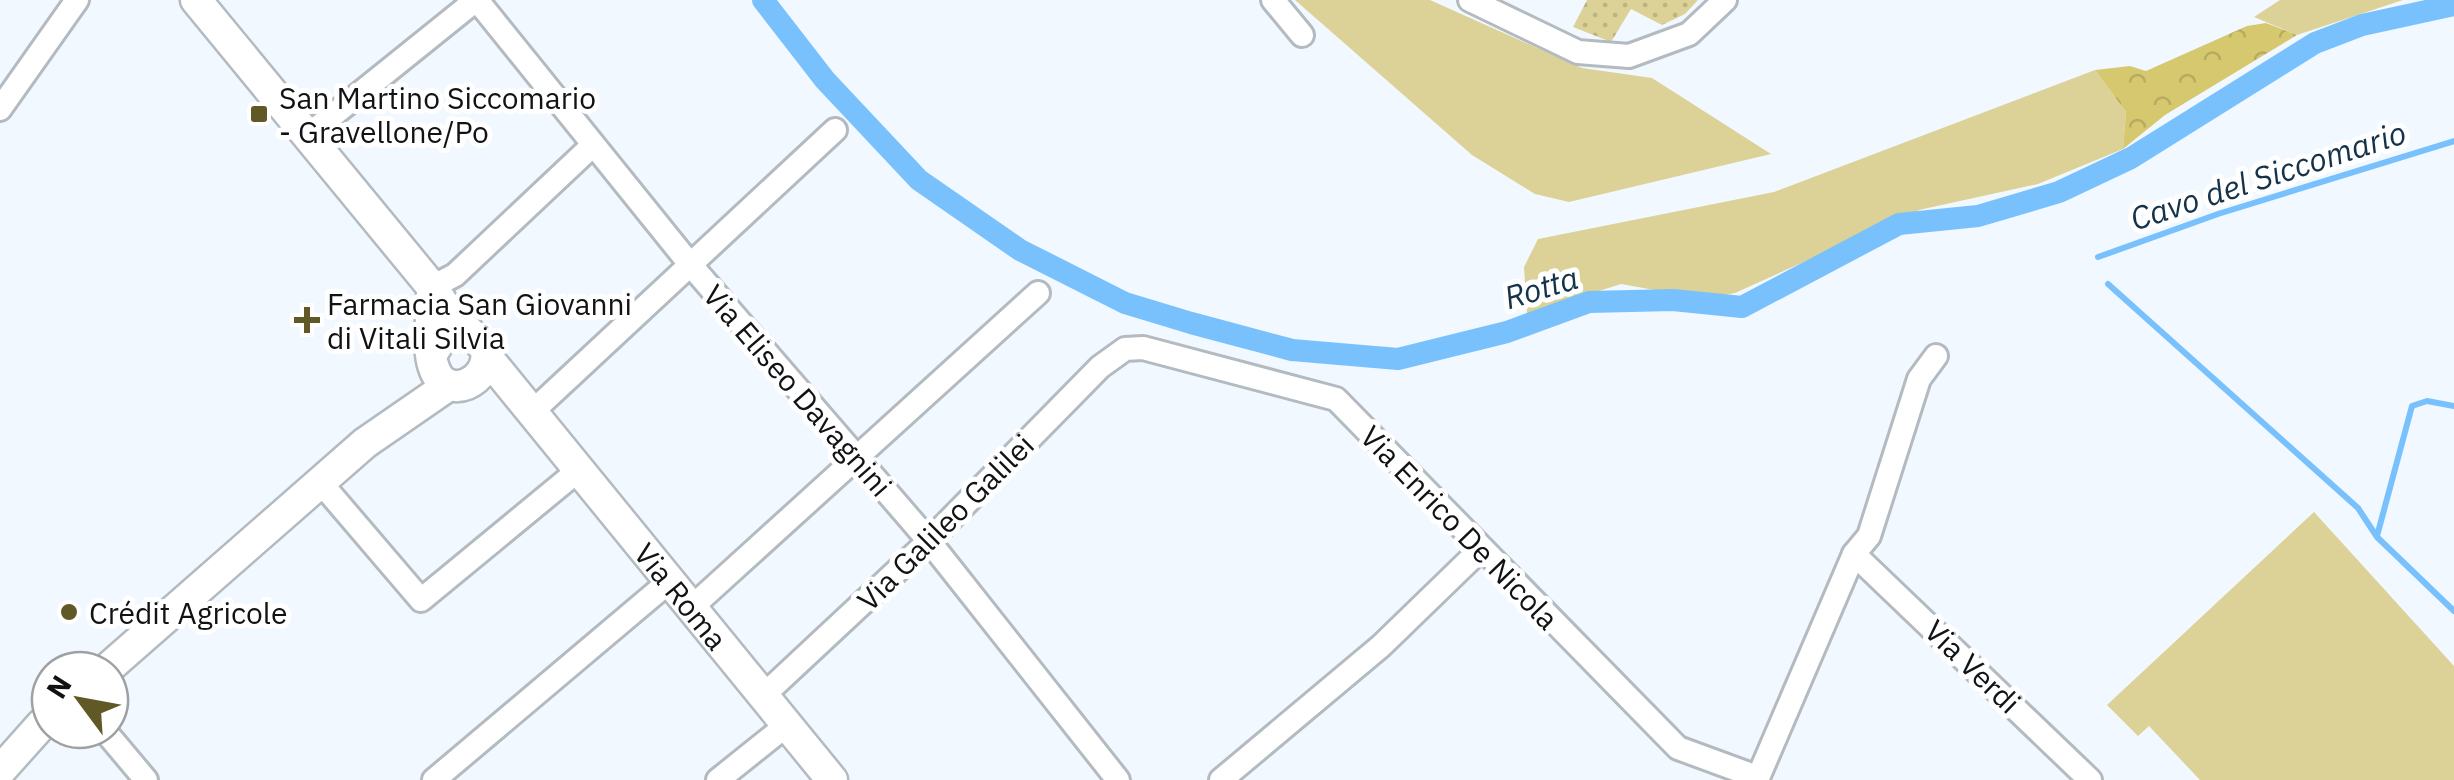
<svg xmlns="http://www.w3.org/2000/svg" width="2454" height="780" viewBox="0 0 2454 780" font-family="'IBM Plex Sans',sans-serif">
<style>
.grass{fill:#dcd297}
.forest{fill:url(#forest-crowns)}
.park{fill:url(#park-dots)}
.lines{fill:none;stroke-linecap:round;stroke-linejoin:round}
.stream{stroke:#79c1fc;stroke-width:6}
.canal{stroke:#79c1fc;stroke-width:22}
.minor-casing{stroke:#b3bac0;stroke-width:28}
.tertiary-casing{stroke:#b3bac0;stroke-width:35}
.minor{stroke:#fff;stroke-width:22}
.tertiary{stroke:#fff;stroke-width:30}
.poi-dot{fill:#615925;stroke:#fff;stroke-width:4}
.labels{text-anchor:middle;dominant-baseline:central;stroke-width:10;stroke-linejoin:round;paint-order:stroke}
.poi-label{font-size:30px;fill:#101214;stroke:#fff;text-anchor:start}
.street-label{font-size:30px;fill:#101214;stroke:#fff}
.water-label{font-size:32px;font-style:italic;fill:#14334b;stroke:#fff}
</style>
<defs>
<pattern id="forest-crowns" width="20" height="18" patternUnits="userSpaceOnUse" patternTransform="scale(2.5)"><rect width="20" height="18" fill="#d6c86f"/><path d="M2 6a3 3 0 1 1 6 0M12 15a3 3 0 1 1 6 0" fill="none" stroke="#b7ab5f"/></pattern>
<pattern id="park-dots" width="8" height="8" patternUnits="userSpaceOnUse" patternTransform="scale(2.5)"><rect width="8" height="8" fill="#dcd297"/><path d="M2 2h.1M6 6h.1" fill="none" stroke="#bcb381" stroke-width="1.8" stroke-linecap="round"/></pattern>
</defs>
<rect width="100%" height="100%" fill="#f1f8ff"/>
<g class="grass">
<polygon points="1295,0 1430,0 1582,68 1652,78 1771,154 1569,202 1535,194 1472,155"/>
<polygon points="2280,0 2403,0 2297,35 2254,17"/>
<polygon points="2095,70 2126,112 2123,149 2038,184 1919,210 1735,293 1705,299 1621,284 1527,314 1524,267 1538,239 1774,192"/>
<polygon points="2314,512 2454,666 2454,780 2200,780 2149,726 2138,736 2107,705"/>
</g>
<polygon class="forest" points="2266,23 2297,35 2165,115 2123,149 2126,112 2095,70 2130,66 2146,71 2247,26"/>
<polygon class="park" points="1587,0 1698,0 1685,14 1662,25 1631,9 1611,42 1573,27"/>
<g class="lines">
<g class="stream">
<polyline points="2098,257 2218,214 2454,141"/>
<polyline points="2108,284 2358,508 2377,537 2454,611"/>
<polyline points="2377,536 2412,406 2427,401 2454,406"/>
</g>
<polyline class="canal" points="763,0 825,80 919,180 1020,250 1125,303 1191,323 1292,350 1398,359 1507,332 1589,302 1673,300 1742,307 1899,224 1978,216 2059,192 2131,158 2315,43 2362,25 2454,5"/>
<g class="minor-casing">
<g id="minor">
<polyline points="477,0 689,263 929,541 1118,780"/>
<polyline points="1273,0 1302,35"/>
<polyline points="1470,0 1578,52 1629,56 1689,34 1725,0"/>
<polyline points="0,109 77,0"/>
<polyline points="307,136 476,0"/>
<polyline points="432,287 455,275 593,145"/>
<polyline points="532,412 835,130"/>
<polyline points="321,483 421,600 580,469"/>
<polyline points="1854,554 2090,780"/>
<polyline points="692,607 1038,293"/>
<polyline points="764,695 929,541 1100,367 1125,349 1143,348 1336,399 1678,748 1757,777"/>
<polyline points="104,730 146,780"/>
<polyline points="434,780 671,580"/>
<polyline points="718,780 788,724"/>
<polyline points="1221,780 1381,646 1481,549"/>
<polyline points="1757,780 1854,554 1869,536 1919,379 1936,356"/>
</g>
</g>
<g class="tertiary-casing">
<g id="tertiary">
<polyline points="196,0 432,287 461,331"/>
<path d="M 432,290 C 433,312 426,347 434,368 C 446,403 492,382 486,349 L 469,332 L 443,336 L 433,352"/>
<path id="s1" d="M 487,357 L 832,780"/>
<polyline points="106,670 365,443 449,385"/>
<polyline points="0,771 42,724"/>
</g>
</g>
<use href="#minor" class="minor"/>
<use href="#tertiary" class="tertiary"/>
</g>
<g class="poi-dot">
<rect x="249" y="104" width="20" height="20" rx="5"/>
<path d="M302 305h10v10h10v10h-10v10h-10v-10h-10v-10h10z"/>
<circle cx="69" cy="612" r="10"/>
</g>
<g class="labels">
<g class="poi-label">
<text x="279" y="97">San Martino Siccomario<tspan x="279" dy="34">- Gravellone/Po</tspan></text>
<text x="327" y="303">Farmacia San Giovanni<tspan x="327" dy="34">di Vitali Silvia</tspan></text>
<text x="89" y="612">Crédit Agricole</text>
</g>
<g class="street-label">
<text transform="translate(798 390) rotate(49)">Via Eliseo Davagnini</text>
<text transform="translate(945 522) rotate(-45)">Via Galileo Galilei</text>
<text transform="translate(1460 527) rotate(46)">Via Enrico De Nicola</text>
<text stroke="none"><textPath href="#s1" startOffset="308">Via Roma</textPath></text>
<text transform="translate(1973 666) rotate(44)">Via Verdi</text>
</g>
<g class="water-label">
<text transform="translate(2268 175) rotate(-18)">Cavo del Siccomario</text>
<text transform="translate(1541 287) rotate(-17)">Rotta</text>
</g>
</g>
<g transform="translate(80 700) rotate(302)"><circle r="48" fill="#ffffff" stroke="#9fa0a1" stroke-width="2.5"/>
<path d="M0-8L18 38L0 25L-18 38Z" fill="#615925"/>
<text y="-15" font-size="28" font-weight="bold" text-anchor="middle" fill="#101214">N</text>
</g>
</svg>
